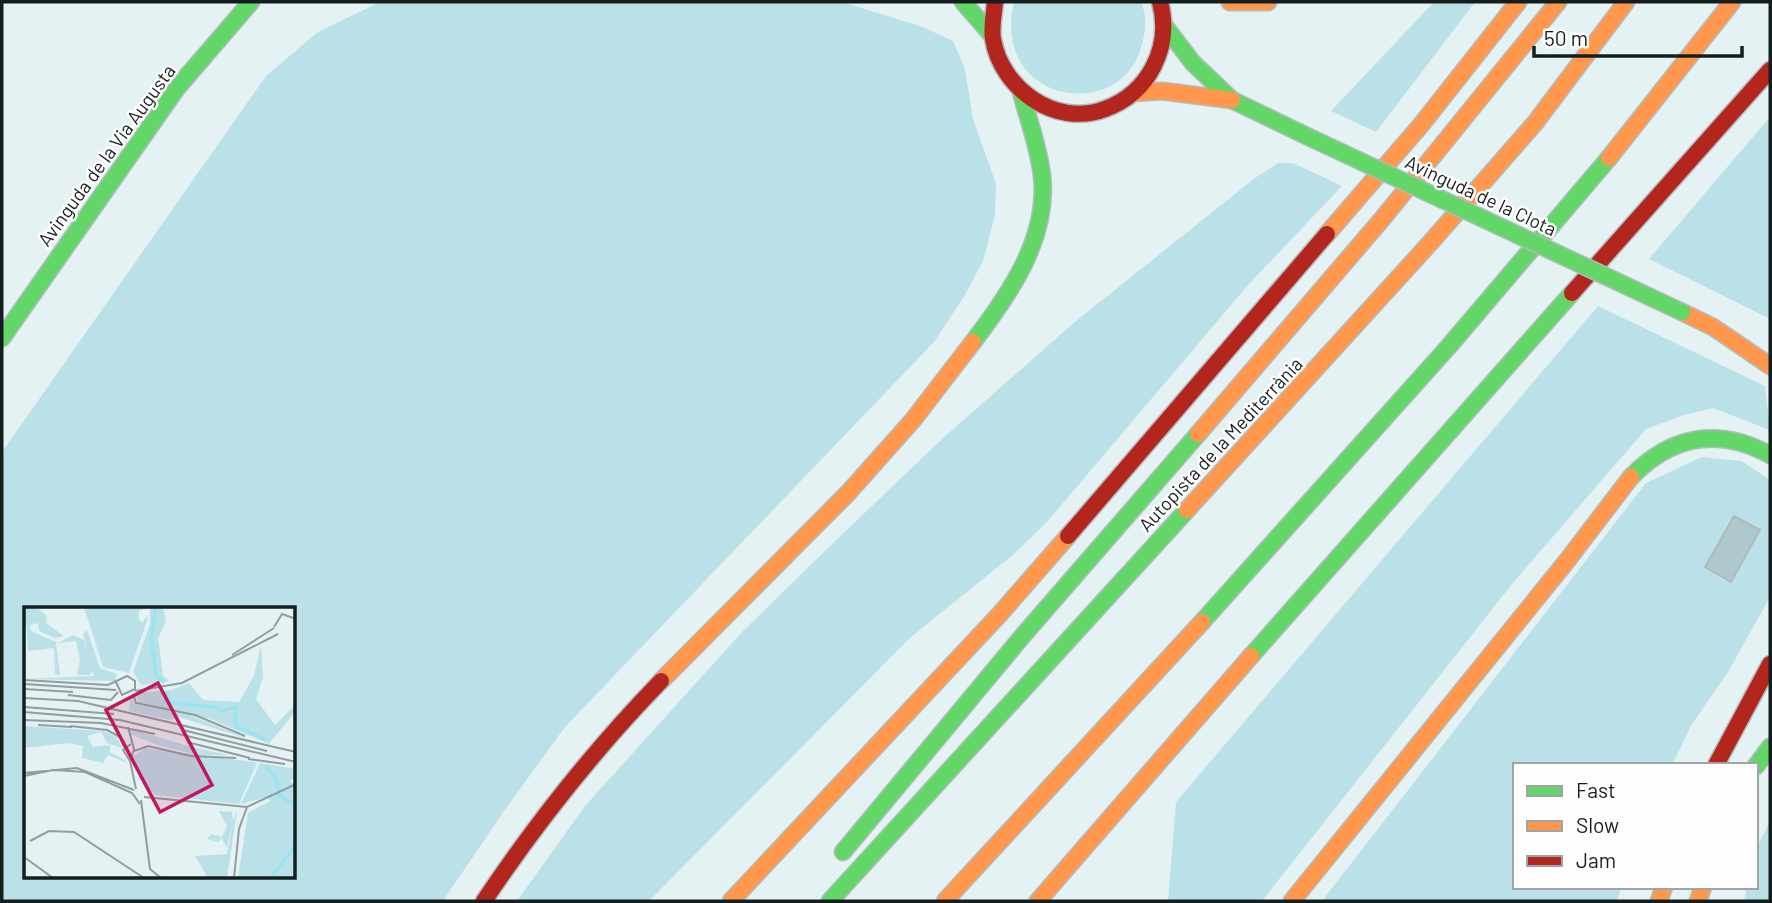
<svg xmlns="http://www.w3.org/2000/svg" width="1772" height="903" viewBox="0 0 1772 903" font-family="Barlow,sans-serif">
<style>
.green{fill:#bae1e8;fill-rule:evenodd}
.building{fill:#aec8cc;stroke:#afbabc;stroke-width:2}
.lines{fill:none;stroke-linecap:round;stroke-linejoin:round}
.fast-casing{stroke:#b1bcbe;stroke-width:19}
.slow-casing{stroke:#b1bcbe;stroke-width:19}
.jam-casing{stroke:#b1bcbe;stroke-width:19}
.fast{stroke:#63d668;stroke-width:16}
.slow{stroke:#ff974d;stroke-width:16}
.jam{stroke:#b3261e;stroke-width:16}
.fast-bridge-casing{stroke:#b1bcbe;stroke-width:19;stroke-linecap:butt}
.fast-bridge{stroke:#63d668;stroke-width:16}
.labels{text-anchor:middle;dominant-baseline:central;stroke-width:5;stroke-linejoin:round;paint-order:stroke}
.street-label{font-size:19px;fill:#151e1f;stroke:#fefefe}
.inset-river{fill:none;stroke:#98e5f1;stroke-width:3.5}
.inset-road{fill:none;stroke:#919d9f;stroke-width:2}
.view{fill:#c2185b;fill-opacity:0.15;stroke:#c2185b;stroke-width:3.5}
.inset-edge{fill:none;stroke:#151e1f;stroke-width:3.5}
</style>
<rect width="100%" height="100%" fill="#e4f2f4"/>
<g class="green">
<path d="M 380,2 L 842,2 L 923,27 L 953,41 L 965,69 L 973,119 L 996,184 L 995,215 L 983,261 L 965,295 L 934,342 L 565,727 L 504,811 L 443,901 L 2,901 L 2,452 L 266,76 L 318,32 ZM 294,609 L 294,877 L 26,877 L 26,609 Z"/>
<path d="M 1014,2 L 1141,2 C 1147,15 1146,30 1142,44 C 1123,125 990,104 1014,2 Z"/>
<polygon points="1434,2 1475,2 1376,132 1331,111"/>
<polygon points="1770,117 1770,319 1649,259"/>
<polygon points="1278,163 1293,163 1342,186 1248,285 1047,522 1014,554 911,637 649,901 517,901 585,806 742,632 830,546 942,439 1076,321 1255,178"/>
<polygon points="1598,306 1765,386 1770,430 1713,408 1684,415 1646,429 1512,584 1262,901 1168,901 1176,802"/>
<polygon points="1702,457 1741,461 1769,479 1770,597 1728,672 1692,724 1672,765 1515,765 1515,887 1621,887 1617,901 1322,901 1646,483"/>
<polygon points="1770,821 1770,901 1744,901 1747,887 1756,887 1756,849"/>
</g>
<polygon class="building" points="1734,516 1760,530 1731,582 1705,567"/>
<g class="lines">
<g class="fast-casing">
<g id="fast">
<polyline points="963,2 991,34"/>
<polyline points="1164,25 1193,63 1232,100 1313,139"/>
<polyline points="2,338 177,88 251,2"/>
<path d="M 973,342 C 1009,295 1049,238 1042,176 C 1039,147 1028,120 1021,92"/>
<path d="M 1631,477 C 1672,435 1719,427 1770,455"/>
<polyline points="1202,622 1450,345 1609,158"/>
<polyline points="1251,656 1572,293"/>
<polyline points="1756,766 1770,747"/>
<polyline points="843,852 1020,639 1198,434"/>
<polyline points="830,901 1187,510"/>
</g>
</g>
<g class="slow-casing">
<g id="slow">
<polyline points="1230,2 1268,2"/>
<polyline points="1133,93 1162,91 1232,100"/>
<polyline points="1609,158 1732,2"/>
<polyline points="1327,234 1421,125 1518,2"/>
<polyline points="1682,312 1713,327 1770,366"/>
<polyline points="1198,434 1383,218 1558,2"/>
<polyline points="1187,510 1431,242 1535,123 1626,2"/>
<polyline points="661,681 848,493 913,420 973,342"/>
<polyline points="731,901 999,615 1068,536"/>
<polyline points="945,901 1202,622"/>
<polyline points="1038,901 1251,656"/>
<polyline points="1292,901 1566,562 1631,477"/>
<polyline points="1659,901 1664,887"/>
<polyline points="1698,901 1703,887"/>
</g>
</g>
<g class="jam-casing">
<g id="jam">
<path d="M 995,2 C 994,14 991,28 993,39 C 1001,88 1055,128 1105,109 C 1149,93 1172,47 1160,2"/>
<polyline points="1572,293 1770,70"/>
<polyline points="1068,536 1327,234"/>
<polyline points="1716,765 1770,664"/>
<path d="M 484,901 C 537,822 595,749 661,681"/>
</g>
</g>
<use href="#fast" class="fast"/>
<use href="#slow" class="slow"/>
<use href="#jam" class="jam"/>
<g class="fast-bridge-casing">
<polyline id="fast-bridge" points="1313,139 1682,312"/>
</g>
<use href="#fast-bridge" class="fast-bridge"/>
</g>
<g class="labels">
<g class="street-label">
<text transform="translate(106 155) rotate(-54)">Avinguda de la Via Augusta</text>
<text transform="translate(1481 195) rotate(25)">Avinguda de la Clota</text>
<text transform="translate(1220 444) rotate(-47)">Autopista de la Mediterrània</text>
</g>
</g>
<g transform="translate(24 607)">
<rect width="271" height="271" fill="#e4f2f4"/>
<path d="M 1,0 L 12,0 L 23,9 L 22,16 L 40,29 L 31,31 L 15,24 L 14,16 L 6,18 L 7,24 L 32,35 L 36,68 L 31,67 L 30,41 L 4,44 ZM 60,0 L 123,0 L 115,4 L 115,13 L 119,15 L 124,8 L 123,14 L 105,66 L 79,60 ZM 126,0 L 139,0 L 142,15 L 134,31 L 139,68 L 145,74 L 117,78 L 109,65 L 126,17 ZM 63,23 L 76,61 L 93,67 L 91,74 L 0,72 L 70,69 L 59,27 ZM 49,28 L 60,33 L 69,63 L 66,68 L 53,68 L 56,53 L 52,34 L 34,36 ZM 237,38 L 239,70 L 232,92 L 251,118 L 271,98 L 271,105 L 245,137 L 187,112 L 114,96 L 112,86 L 147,83 L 165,76 L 179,93 L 215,95 L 230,69 ZM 107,90 L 111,97 L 163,107 L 224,132 L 155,110 L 146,113 L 105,104 ZM 0,119 L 79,124 L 93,130 L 98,141 L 83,136 L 77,125 L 63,129 L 69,140 L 86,138 L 86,145 L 99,152 L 103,156 L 84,148 L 79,156 L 58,151 L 59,139 L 45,136 L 0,141 ZM 106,122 L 172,141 L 205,148 L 173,148 L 133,138 L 106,127 ZM 121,141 L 230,155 L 233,156 L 215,197 L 132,188 L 119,178 L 110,156 L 109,149 ZM 236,156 L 271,162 L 271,171 L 266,174 L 271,179 L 271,271 L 214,271 L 224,206 L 246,194 L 243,190 L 217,197 ZM 195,204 L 208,205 L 209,213 L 213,204 L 203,271 L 184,271 L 171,249 L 203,247 L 209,213 L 203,240 L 197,231 L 195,235 L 183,232 L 187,227 L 198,230 L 203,219 Z" fill="#bae1e8"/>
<path class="inset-river" d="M 132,0 L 127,31 L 132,67 L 140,76M 141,85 L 148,96 L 192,100 L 198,104 L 211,100 L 212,119 L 242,133M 242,159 L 251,169 L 255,188 L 272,199M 247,271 L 272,238"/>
<path class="inset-road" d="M 250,20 L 258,7 L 272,12M 208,48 L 250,21M 0,73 L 84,78 L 103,69 L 111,74 L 111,82 L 98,88 L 92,75M 0,77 L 92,83M 0,82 L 49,85M 111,84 L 158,76 L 254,27M 109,87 L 112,96 L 171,108 L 221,129M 44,88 L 87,93 L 94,85M 0,91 L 54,94 L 272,145M 0,100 L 90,107M 0,105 L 96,113 L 272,155M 0,113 L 77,116 L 131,127M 14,118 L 48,120M 46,119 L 83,123 L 96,130 L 100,140M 104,120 L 110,142 L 106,154M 159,123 L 243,144M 163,135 L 226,151M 107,137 L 99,143 L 106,154 L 112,182M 110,144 L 124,139 L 167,149 L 212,151M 224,152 L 261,157M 0,166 L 53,161 L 110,183M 0,169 L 29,163 L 61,165 L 108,186 L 116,197M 120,190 L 223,200 L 272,177M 117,193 L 126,262 L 137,271M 6,234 L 25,224 L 50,225 L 120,271M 0,250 L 29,271M 210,271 L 215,222 L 223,200"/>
<path class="view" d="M 134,76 L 188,178 L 136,205 L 82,103 Z"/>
<rect width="271" height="271" class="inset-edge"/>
</g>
<rect width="1772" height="903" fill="none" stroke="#151e1f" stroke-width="7"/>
<rect x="1513" y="763" width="245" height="126" fill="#fefefe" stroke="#a1a4a5" stroke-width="2"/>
<rect x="1527" y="786" width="35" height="10" fill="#63d668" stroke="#a1a4a5" stroke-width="2"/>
<text x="1576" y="798" font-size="21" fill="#151e1f">Fast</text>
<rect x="1527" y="821" width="35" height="10" fill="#ff974d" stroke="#a1a4a5" stroke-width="2"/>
<text x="1576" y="833" font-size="21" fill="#151e1f">Slow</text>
<rect x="1527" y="856" width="35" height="10" fill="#b3261e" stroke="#a1a4a5" stroke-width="2"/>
<text x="1576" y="868" font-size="21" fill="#151e1f">Jam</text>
<path d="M1534 46v10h208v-10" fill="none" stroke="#151e1f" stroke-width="3.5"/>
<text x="1544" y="46" font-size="21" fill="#151e1f" stroke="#fefefe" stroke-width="5" paint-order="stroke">50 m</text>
</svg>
